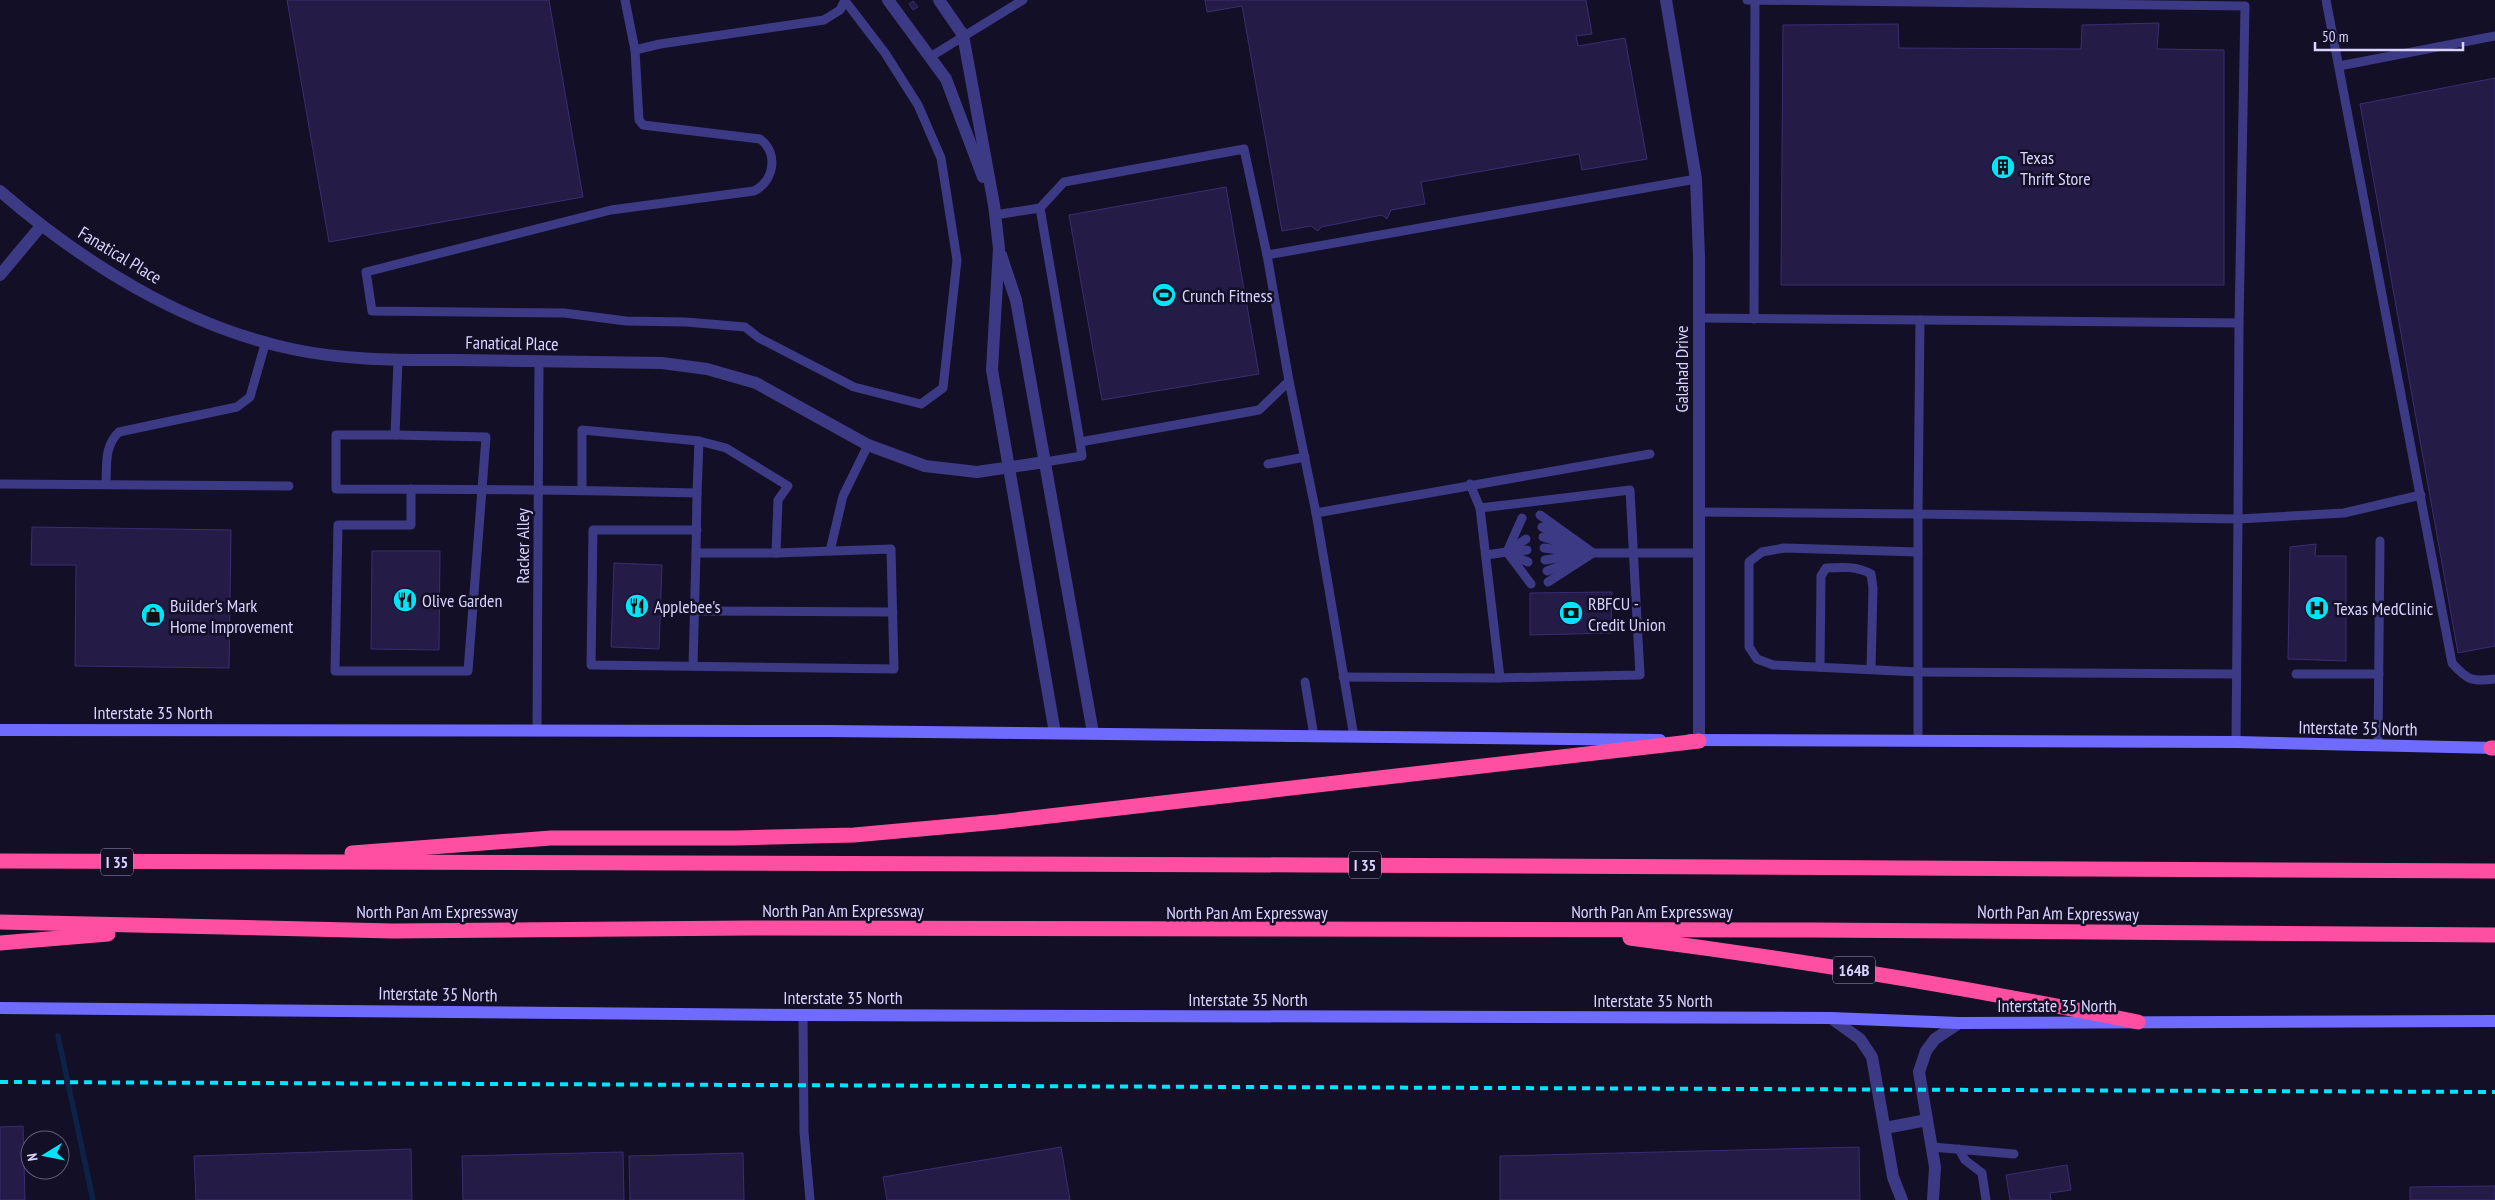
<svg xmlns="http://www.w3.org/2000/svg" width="2495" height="1200" viewBox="0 0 2495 1200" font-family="'PT Sans Narrow',sans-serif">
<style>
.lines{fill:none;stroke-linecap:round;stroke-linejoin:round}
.stream{stroke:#0c2248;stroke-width:5.5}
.building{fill:#241b47;stroke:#3b2d73}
.service{stroke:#3d3a85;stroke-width:9}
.minor{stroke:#3d3a85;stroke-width:12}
.secondary{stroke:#6f6bff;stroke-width:12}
.motorway{stroke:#ff4fa3;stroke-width:15}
.rail{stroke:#00e5ff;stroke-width:4;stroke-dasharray:8 6;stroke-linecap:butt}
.labels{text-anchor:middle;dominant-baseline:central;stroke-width:5;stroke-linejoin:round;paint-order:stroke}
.shield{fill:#130f26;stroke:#9e99be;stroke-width:1}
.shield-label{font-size:16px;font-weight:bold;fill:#d9d4ff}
.poi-label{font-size:18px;fill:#d9d4ff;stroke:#130f26;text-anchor:start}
.street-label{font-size:18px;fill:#d9d4ff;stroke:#130f26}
</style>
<rect width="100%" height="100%" fill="#130f26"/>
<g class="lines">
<polyline class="stream" points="58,1036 93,1200"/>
</g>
<g class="building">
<polygon points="287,0 549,0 583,197 329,242"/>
<polygon points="1205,0 1586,0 1592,34 1576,36 1578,46 1625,38 1647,159 1582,170 1579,154 1421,182 1425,204 1391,210 1387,219 1382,215 1321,227 1318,231 1311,226 1282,231 1242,6 1207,12"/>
<polygon points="913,1 918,7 913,10 909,4"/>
<polygon points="2159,23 2157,49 2224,50 2224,285 1781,285 1783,25 1898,24 1899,48 2081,49 2082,25"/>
<polygon points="2495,78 2495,646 2458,653 2360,104"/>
<polygon points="1226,187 1259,374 1102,400 1069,215"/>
<polygon points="32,527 231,530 229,668 75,666 76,565 31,565"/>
<polygon points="2316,544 2315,556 2346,556 2346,661 2288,659 2290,547"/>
<polygon points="372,551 440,551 439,650 371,649"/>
<polygon points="614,563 662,565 659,649 611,647"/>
<polygon points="1612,592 1611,633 1530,635 1530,593"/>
<polygon points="23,1126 25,1200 0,1200 0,1127"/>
<polygon points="1061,1147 1070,1200 887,1200 883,1177"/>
<polygon points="1859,1147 1860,1200 1500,1200 1500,1156"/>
<polygon points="411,1149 412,1200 196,1200 194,1156"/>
<polygon points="623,1152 624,1200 463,1200 462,1156"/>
<polygon points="743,1153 744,1200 630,1200 629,1156"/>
<polygon points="2067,1165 2071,1190 2050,1193 2051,1200 2010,1200 2006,1175"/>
<polygon points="2495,1186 2495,1200 2410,1200 2410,1187"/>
</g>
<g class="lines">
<g class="service">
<path d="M 625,0 L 635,50 L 639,120 L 643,125 L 760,139 C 779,153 774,181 754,191 L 611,210 L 366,272 L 372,311 L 564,313 L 626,321 L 686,322 L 745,327 L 759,338 L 854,387 L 921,404 L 943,388 L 957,260 L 941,158 L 918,105 L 885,53 L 846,2"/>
<polyline points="1747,0 2245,6 2239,323"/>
<path d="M 2326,0 L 2452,663 C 2467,680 2472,682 2495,679"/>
<polyline points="635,50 660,44 824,20 840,10 845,0"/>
<polyline points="930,57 1023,0"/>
<polyline points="2339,66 2495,36"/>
<polyline points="1040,208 1064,182 1244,149 1267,255"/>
<polyline points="995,215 1040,208 1080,442"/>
<polyline points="1699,318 2239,323 2238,519 2344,513 2421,495"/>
<polyline points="1754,319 1755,0"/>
<polyline points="1920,320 1918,514 2238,519 2236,742"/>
<path d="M 398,360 L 395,435 L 336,435 L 336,489 C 456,489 576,490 697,493 L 699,441 L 582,430 L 582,490"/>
<polyline points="395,435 486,437 468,671 335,671 338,525 411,525 411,489"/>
<polyline points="1045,462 1082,456 1080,442 1259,410 1289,381"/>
<polyline points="1268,464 1305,457"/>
<polyline points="0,484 289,486"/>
<path d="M 106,484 C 107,465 104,446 119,432 L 237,407 L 250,397 L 266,341"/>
<polyline points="697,493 696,553 776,553"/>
<polyline points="1480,508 1500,678"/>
<polyline points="1699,512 1918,514 1918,741"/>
<polyline points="1316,513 1650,454"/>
<polyline points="1540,515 1593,553"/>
<polyline points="1542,527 1566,539"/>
<polyline points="697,530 593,530 591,665 894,669 891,549 776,553 778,500 788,486 726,448 699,441"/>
<polyline points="1543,537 1586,551"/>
<polyline points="1544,548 1575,552"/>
<polyline points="830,551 843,496 868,445"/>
<polyline points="1507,552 1522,518"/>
<polyline points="1507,552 1526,539"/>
<polyline points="1509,552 1527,550"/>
<polyline points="1918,552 1784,548 1762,552 1749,562 1749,647 1757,659 1773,665 1918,672 2236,674"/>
<polyline points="1509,554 1528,562"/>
<polyline points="1486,555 1507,552 1531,584"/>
<polyline points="1545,560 1578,555"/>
<polyline points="1547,571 1574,561"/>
<polyline points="1548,582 1593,553 1700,553"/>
<polyline points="694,611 893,612"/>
<polyline points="693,666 696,553"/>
<path d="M 1820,667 L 1821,576 L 1826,568 C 1842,567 1857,566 1871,574 L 1873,588 L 1871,669"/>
<polyline points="2296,674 2379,674"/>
<polyline points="1343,677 1495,678 1640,675 1630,490 1480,508 1470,484"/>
<polyline points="1305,682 1314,736"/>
<polyline points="537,731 539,361"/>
<polyline points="1354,737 1316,513 1289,381 1267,255 1696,179"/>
<polyline points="2378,745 2380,541"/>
<polyline points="803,1015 804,1132 810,1200"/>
<polyline points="1932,1147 2014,1154"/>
<polyline points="1959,1149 1965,1160 1982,1173 1986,1200"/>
</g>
<g class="minor">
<polyline points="888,0 946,79 983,177"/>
<polyline points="939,0 963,35 994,205 999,248 992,370 1055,733"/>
<polyline points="1666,0 1696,179 1699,256 1699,741"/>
<path d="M 0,191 C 83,263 184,326 292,349 C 347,361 403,360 458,360 C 526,361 594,362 662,363 L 707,369 L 756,383 L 868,445 L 925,466 L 977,472 L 1045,462"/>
<polyline points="1001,255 1016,300 1093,733"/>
<polyline points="0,275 41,226"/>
<polyline points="1831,1018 1860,1039 1872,1057 1893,1177 1902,1200"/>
<polyline points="1885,1128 1927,1120"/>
<polyline points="1933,1200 1935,1167 1919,1072 1926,1051 1935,1039 1959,1023"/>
</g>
<g class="secondary">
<polyline points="0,730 828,731 1660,740"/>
<polyline points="1690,740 2236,742 2495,748"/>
<polyline points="0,1008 798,1015 1831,1018 1959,1023 2495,1021"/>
</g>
<g class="motorway">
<polyline points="2491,748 2495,748"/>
<polyline points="352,853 551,838 737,838 854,835 998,822 1699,741"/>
<polyline points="0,861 1313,865 2495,871"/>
<polyline points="0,922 393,931 750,928 1813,930 2495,935"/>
<path d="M 1630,938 C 1801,960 1969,988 2138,1022"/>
<polyline points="0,943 108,934"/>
</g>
<polyline class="rail" points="0,1082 2495,1092"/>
</g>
<defs>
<g id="building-disc" transform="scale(1.25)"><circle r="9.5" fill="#00e5ff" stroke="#130f26"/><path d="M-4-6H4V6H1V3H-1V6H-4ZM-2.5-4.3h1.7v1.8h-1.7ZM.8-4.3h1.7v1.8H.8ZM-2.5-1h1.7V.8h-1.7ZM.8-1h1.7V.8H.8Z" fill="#111"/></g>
<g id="stadium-disc" transform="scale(1.25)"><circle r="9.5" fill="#00e5ff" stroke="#130f26"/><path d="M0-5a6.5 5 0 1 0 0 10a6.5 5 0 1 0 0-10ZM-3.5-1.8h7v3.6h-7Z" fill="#111"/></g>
<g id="restaurant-disc" transform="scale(1.25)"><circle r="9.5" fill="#00e5ff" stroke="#130f26"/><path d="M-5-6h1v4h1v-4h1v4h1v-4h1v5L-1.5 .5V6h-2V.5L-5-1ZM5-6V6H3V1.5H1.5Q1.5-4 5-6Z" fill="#111"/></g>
<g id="hospital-disc" transform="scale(1.25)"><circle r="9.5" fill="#00e5ff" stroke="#130f26"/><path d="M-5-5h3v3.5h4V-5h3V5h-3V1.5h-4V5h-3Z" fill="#111"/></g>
<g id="bank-disc" transform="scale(1.25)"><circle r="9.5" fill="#00e5ff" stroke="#130f26"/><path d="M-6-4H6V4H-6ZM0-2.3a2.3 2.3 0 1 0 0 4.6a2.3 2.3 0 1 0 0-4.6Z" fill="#111"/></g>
<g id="shop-disc" transform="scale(1.25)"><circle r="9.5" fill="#00e5ff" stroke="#130f26"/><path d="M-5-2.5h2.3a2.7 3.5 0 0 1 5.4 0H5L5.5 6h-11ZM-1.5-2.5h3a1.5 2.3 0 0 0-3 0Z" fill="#111"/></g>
</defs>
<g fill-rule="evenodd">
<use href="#building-disc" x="2003" y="167"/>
<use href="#stadium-disc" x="1164" y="295"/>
<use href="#restaurant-disc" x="405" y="600"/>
<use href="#restaurant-disc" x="637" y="606"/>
<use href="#hospital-disc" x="2317" y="608"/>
<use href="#bank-disc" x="1571" y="613"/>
<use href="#shop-disc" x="153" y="615"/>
</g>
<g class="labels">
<g class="shield">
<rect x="101" y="848.5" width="32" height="27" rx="4"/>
<rect x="1349" y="851.5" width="32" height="27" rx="4"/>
<rect x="1833" y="956.5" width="42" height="27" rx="4"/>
</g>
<g class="shield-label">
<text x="117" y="862">I 35</text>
<text x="1365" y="865">I 35</text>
<text x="1854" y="970">164B</text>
</g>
<g class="poi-label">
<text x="2020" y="157">Texas<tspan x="2020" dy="21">Thrift Store</tspan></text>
<text x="1182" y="295">Crunch Fitness</text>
<text x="422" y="600">Olive Garden</text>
<text x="1588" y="603">RBFCU -<tspan x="1588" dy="21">Credit Union</tspan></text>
<text x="170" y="605">Builder's Mark<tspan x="170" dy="21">Home Improvement</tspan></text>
<text x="654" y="606">Applebee's</text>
<text x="2334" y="608">Texas MedClinic</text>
</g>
<g class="street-label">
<text transform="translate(120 255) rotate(31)">Fanatical Place</text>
<text transform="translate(512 343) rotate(1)">Fanatical Place</text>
<text transform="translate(1681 369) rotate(-90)">Galahad Drive</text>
<text transform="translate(522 546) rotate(-90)">Racker Alley</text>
<text x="153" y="712">Interstate 35 North</text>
<text transform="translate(2358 728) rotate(1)">Interstate 35 North</text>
<text x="843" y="910">North Pan Am Expressway</text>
<text x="437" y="911">North Pan Am Expressway</text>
<text x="1652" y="911">North Pan Am Expressway</text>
<text x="1247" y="912">North Pan Am Expressway</text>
<text transform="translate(2058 913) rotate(1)">North Pan Am Expressway</text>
<text transform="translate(438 994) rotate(1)">Interstate 35 North</text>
<text x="843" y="997">Interstate 35 North</text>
<text x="1248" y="999">Interstate 35 North</text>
<text x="1653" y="1000">Interstate 35 North</text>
<text x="2057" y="1005">Interstate 35 North</text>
</g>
</g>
<g transform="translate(45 1155) rotate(260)"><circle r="24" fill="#130f26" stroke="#625e7d"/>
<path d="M0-4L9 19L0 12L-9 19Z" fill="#00e5ff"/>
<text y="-8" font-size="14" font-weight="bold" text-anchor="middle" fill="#d9d4ff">N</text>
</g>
<path d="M2315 42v8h148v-8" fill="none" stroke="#d9d4ff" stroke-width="2.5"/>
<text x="2322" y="42" font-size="15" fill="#d9d4ff" stroke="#130f26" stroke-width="4" paint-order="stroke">50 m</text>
</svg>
